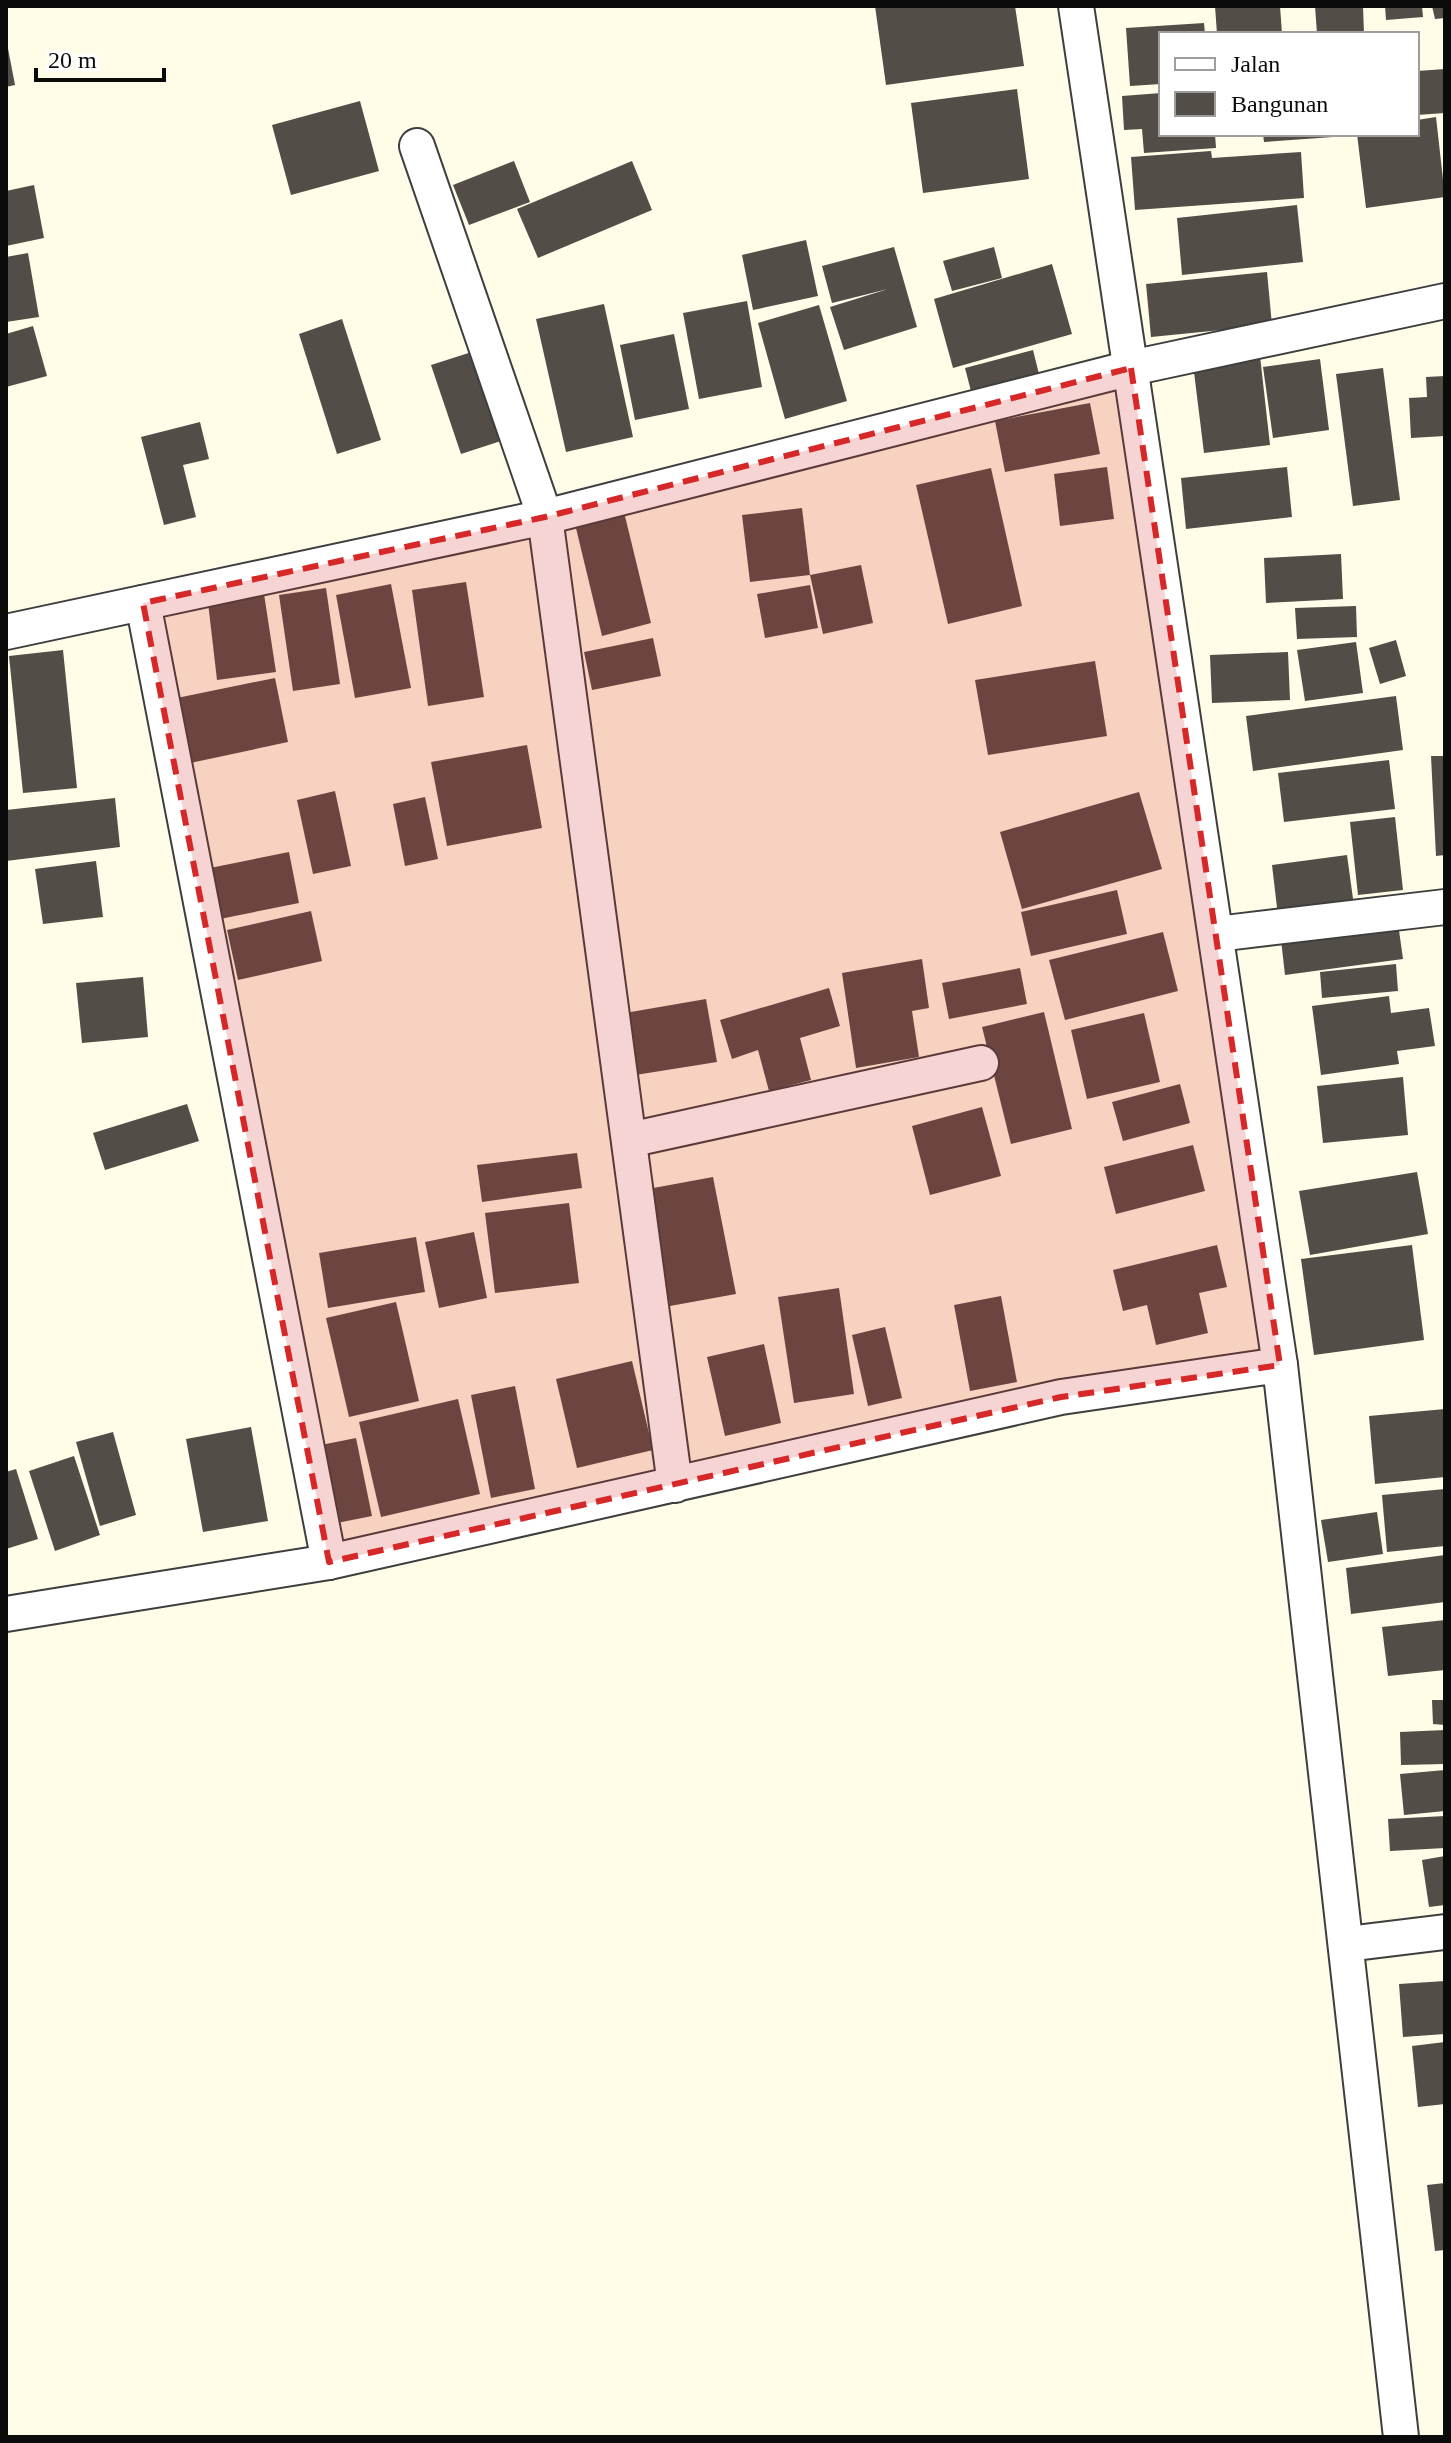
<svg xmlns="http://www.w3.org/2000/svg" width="1451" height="2443" viewBox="0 0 1451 2443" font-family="Georgia,serif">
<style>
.building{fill:#534d47}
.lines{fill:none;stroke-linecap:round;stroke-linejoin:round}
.minor-casing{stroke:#3e3e3e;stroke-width:38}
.minor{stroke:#fff;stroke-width:34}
.marked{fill:#d62828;fill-opacity:0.2;stroke:#d62828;stroke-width:6;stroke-dasharray:16 10;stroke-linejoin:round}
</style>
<rect width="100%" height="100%" fill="#fffde8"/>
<g class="building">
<polygon points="875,6 1015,6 1024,66 886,85"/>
<polygon points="1215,6 1280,6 1282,34 1217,34"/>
<polygon points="1315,6 1363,6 1364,34 1317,34"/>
<polygon points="1385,6 1422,6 1423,17 1386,20"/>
<polygon points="1432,6 1445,6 1445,18 1435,19"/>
<polygon points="1204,23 1205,34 1161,34 1161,84 1130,86 1126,28"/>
<polygon points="6,38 15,85 6,87"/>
<polygon points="1445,69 1445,113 1417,115 1417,71"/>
<polygon points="1017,89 1029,179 923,193 911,103"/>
<polygon points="1161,93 1161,134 1215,134 1216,148 1144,153 1142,129 1124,130 1122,96"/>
<polygon points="360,101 379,171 291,195 272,125"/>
<polygon points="1436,117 1445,197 1366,208 1357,134 1417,134 1417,120"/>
<polygon points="1263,134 1347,134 1347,136 1264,142"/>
<polygon points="1211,151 1212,158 1301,152 1304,198 1135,210 1131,157"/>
<polygon points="514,161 530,202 469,225 453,185"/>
<polygon points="632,161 652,210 538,258 517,209"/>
<polygon points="34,185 44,238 6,246 6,191"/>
<polygon points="1297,205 1303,262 1182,275 1177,218"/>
<polygon points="806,240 818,296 753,310 742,255"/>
<polygon points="894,247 917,327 844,350 830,307 888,289 832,303 822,266"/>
<polygon points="994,247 1002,278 952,291 943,261"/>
<polygon points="28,253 39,317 6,322 6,257"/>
<polygon points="1052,264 1072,334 953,368 934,299"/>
<polygon points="1267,272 1272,325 1151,337 1146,284"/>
<polygon points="747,301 762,387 699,399 683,313"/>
<polygon points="604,304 633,437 566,452 536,319"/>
<polygon points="819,305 847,401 785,419 758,323"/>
<polygon points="342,319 381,440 337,454 299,334"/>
<polygon points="33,326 47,376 6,387 6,334"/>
<polygon points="674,334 689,409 635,420 620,345"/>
<polygon points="478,350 507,439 461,454 431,365"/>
<polygon points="1033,350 1040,378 972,395 965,368"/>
<polygon points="1260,356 1270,445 1204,453 1193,364"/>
<polygon points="1320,359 1329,430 1273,438 1263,367"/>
<polygon points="1383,368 1400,500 1353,506 1336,374"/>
<polygon points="1445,376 1445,436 1411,438 1409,398 1427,397 1426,377"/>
<polygon points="1090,403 1100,454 1005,472 995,421"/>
<polygon points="200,422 209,459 183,465 196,517 164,525 141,437"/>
<polygon points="1107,467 1114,519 1060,526 1054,474"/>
<polygon points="1287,467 1292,517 1186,529 1181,478"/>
<polygon points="991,468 1022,606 948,624 916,485"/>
<polygon points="802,508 810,575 861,565 873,623 823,634 810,575 750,582 742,515"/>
<polygon points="624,512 651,623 602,636 575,524"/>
<polygon points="1341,554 1343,599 1266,603 1264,558"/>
<polygon points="262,581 276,672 217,680 207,594"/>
<polygon points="466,582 484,697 428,706 412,590"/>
<polygon points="391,584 411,688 355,698 336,595"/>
<polygon points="810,585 818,628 765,638 757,594"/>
<polygon points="326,588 340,684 293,691 279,595"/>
<polygon points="1356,606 1357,637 1297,639 1295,608"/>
<polygon points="653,638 661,676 592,690 584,652"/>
<polygon points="1396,640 1406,676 1380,684 1369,648"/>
<polygon points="1356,642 1363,693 1305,701 1297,650"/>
<polygon points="63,650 77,788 23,793 9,656"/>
<polygon points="1288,652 1290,700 1212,703 1210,655"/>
<polygon points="1095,661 1107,736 988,755 975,680"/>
<polygon points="275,678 288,742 181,765 167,700"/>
<polygon points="1396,696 1403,750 1253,771 1246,716"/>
<polygon points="527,745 542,828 447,846 431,762"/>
<polygon points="1431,756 1445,756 1445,855 1436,856"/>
<polygon points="1389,760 1395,809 1284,822 1278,773"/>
<polygon points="335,791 351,866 313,874 297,800"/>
<polygon points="1139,792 1162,869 1022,909 1000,832"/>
<polygon points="425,797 438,859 405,866 393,804"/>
<polygon points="115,798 120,847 6,861 6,810"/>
<polygon points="1395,817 1403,890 1358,895 1350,822"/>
<polygon points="289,852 299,903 210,921 200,870"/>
<polygon points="1347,855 1354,906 1278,916 1272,865"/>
<polygon points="96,861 103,917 43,924 35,869"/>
<polygon points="1117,890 1127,934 1031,956 1021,912"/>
<polygon points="311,911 322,961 238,980 227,930"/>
<polygon points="1397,916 1403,959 1285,975 1280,931"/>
<polygon points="1163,932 1178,991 1065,1020 1049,960"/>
<polygon points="922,959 929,1008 912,1011 919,1057 856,1068 842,973"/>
<polygon points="1396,964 1398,991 1322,998 1320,972"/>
<polygon points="1020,968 1027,1004 949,1019 942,983"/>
<polygon points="143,977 148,1037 82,1043 76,983"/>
<polygon points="829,988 840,1026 800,1038 811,1080 769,1091 758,1050 732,1059 720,1020"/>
<polygon points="1389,996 1391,1013 1429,1008 1435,1046 1397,1051 1399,1064 1321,1075 1312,1006"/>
<polygon points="706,999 717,1062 629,1076 619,1014"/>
<polygon points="1044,1012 1072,1129 1011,1144 982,1027"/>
<polygon points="1144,1013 1160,1082 1087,1099 1071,1030"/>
<polygon points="1403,1077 1408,1135 1323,1143 1317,1086"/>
<polygon points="1180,1084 1190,1123 1123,1141 1112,1102"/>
<polygon points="187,1104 199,1141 105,1170 93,1133"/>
<polygon points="982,1107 1001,1176 930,1195 912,1126"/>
<polygon points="1193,1145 1205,1191 1116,1214 1104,1167"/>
<polygon points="577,1153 582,1188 482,1202 477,1165"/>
<polygon points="1417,1172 1428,1234 1310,1255 1299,1191"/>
<polygon points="713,1177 736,1294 670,1306 648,1189"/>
<polygon points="569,1203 579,1283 495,1293 485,1213"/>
<polygon points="474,1232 487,1298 439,1308 425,1242"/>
<polygon points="416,1237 425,1292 328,1308 319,1253"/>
<polygon points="1217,1245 1227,1287 1199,1293 1208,1333 1156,1345 1147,1305 1123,1311 1113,1270"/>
<polygon points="1412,1245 1424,1340 1314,1355 1301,1259"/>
<polygon points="839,1288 854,1394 794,1403 778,1297"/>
<polygon points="1001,1296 1017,1382 970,1391 954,1305"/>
<polygon points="396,1302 419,1401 349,1417 326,1318"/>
<polygon points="885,1327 902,1398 868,1406 852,1335"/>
<polygon points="764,1344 781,1423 725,1436 707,1357"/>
<polygon points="632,1361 653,1450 577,1468 556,1379"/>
<polygon points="515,1386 535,1489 491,1498 471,1395"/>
<polygon points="458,1399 480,1494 381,1517 359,1422"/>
<polygon points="1445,1409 1445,1477 1375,1484 1369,1416"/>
<polygon points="251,1427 268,1521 203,1532 186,1439"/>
<polygon points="113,1432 136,1515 100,1526 76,1442"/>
<polygon points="356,1438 372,1516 337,1523 321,1445"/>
<polygon points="74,1456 100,1535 55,1551 29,1471"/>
<polygon points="16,1469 38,1539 6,1549 6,1472"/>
<polygon points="1445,1489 1445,1546 1387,1552 1382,1495"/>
<polygon points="1377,1512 1383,1554 1328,1562 1321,1520"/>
<polygon points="1445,1555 1445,1602 1351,1614 1346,1568"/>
<polygon points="1445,1620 1445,1670 1388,1676 1382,1627"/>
<polygon points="1432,1700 1445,1700 1445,1725 1433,1724"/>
<polygon points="1445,1730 1445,1764 1401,1765 1400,1732"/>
<polygon points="1445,1770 1445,1811 1404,1815 1400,1774"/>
<polygon points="1445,1816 1445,1848 1390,1851 1388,1819"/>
<polygon points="1445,1856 1445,1905 1429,1907 1422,1860"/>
<polygon points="1445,1981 1445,2034 1403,2037 1399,1984"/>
<polygon points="1445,2042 1445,2104 1418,2107 1412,2046"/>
<polygon points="1445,2183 1445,2250 1435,2251 1427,2185"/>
</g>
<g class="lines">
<g class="minor-casing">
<g id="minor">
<polyline points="1076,6 1280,1365"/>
<polyline points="417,146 545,517 675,1485"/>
<polyline points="143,603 329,1562"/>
<polyline points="6,632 545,517 1131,368 1445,301"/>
<polyline points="1217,934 1445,907"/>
<polyline points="629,1140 981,1063"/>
<polyline points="6,1614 329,1562 1061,1397 1280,1365 1401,2437"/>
<polyline points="1347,1944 1445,1932"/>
</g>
</g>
<use href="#minor" class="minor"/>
</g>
<path class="marked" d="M 1131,368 L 1280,1365 L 1061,1397 L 329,1562 L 143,603 L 545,517 Z"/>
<rect width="1451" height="2443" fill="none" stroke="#0b0b0b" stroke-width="16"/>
<rect x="1159" y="32" width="260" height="104" fill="#ffffff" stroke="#9d9d9d" stroke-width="2"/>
<rect x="1175" y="58" width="40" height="12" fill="#ffffff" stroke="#9d9d9d" stroke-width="2"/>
<text x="1231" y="72" font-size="24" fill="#0b0b0b">Jalan</text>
<rect x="1175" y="92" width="40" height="24" fill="#534d47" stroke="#9d9d9d" stroke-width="2"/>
<text x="1231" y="112" font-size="24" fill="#0b0b0b">Bangunan</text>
<path d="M36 68v12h128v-12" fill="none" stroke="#0b0b0b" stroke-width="4"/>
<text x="48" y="68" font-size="24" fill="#0b0b0b" stroke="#ffffff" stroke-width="6" paint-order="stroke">20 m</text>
</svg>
